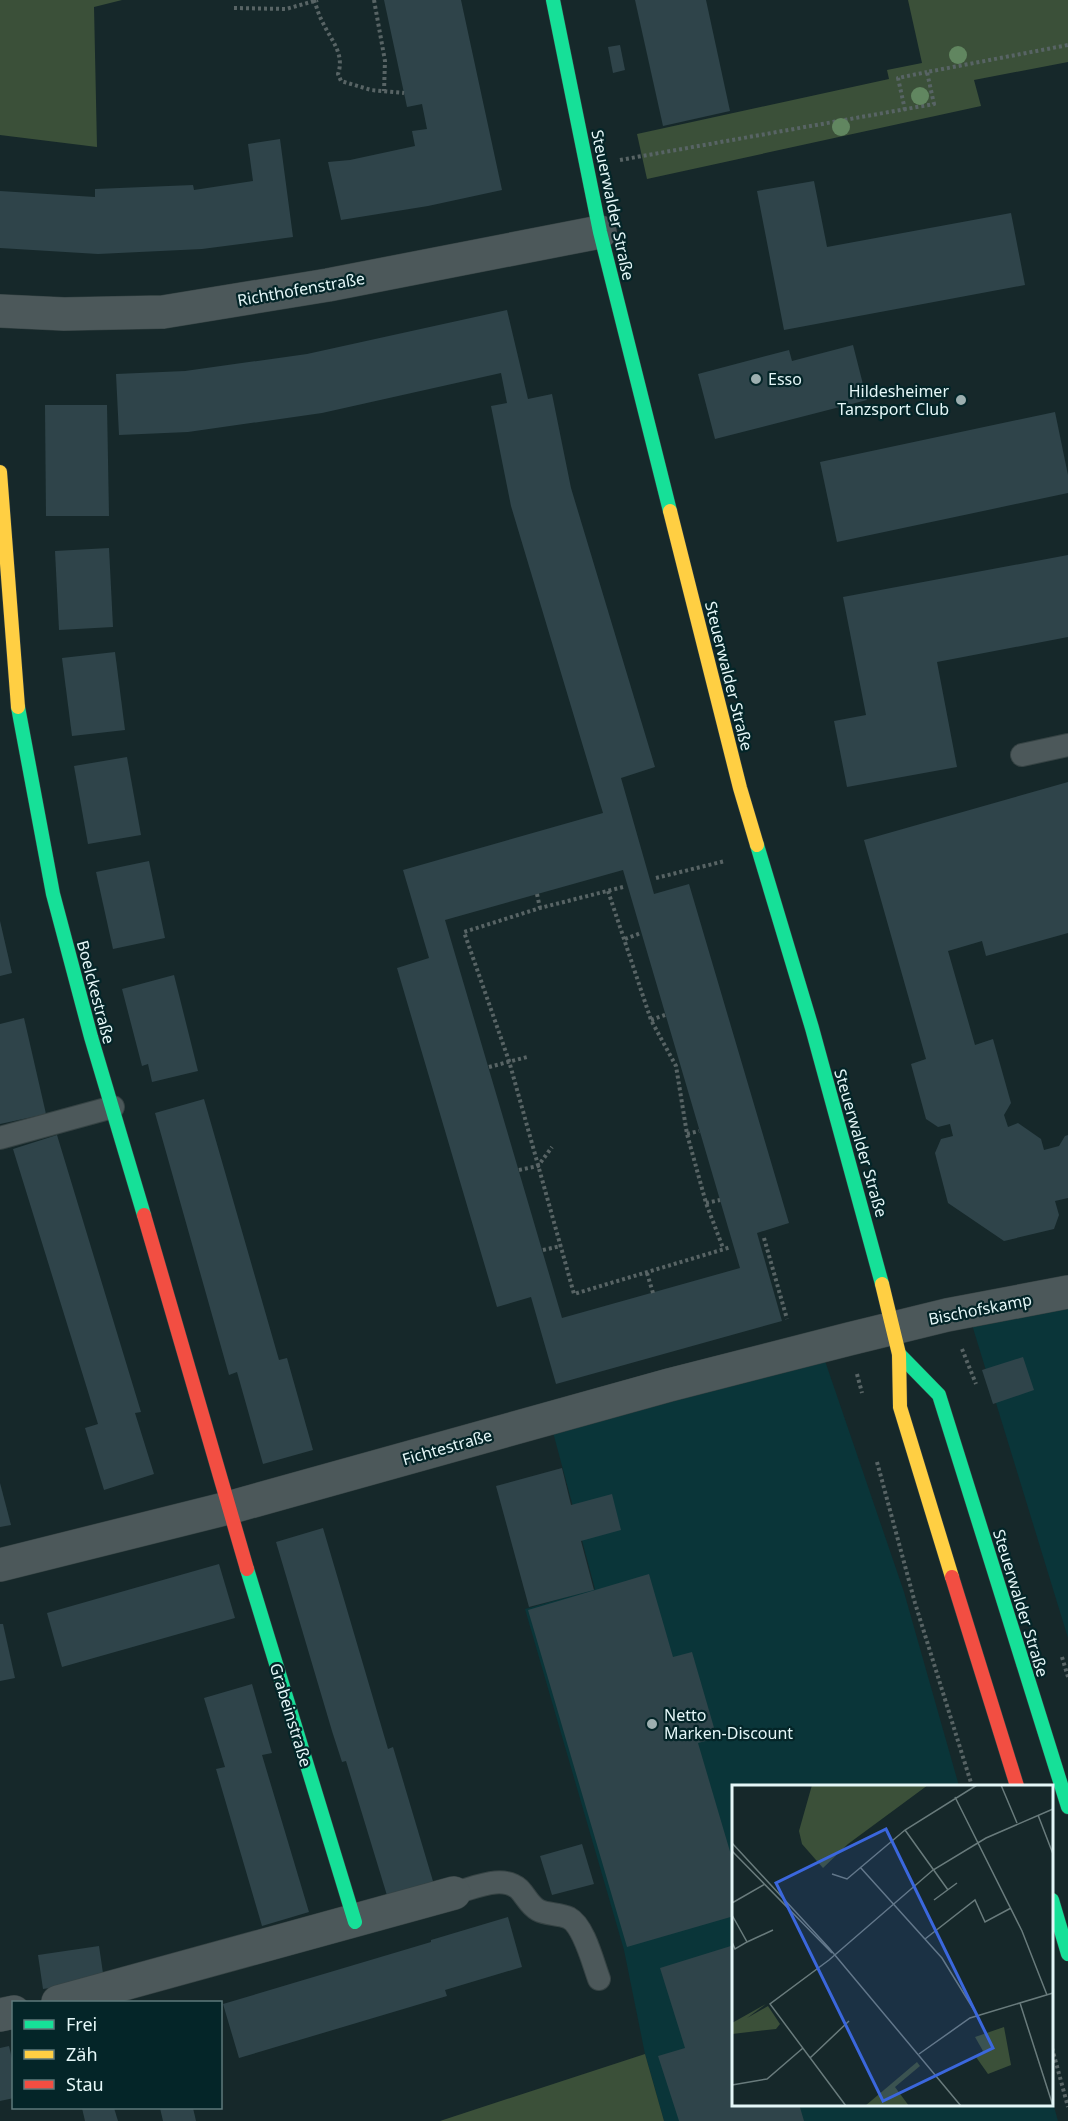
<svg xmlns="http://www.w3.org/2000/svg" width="1068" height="2121" viewBox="0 0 1068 2121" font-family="'Noto Sans',sans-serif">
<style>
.built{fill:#0a3539}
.green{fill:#3b5039}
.building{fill:#2f444a;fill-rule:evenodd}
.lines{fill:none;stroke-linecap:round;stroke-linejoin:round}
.lane-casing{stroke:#364344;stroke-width:24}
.street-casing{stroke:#364344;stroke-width:34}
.fast-casing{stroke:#364344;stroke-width:15}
.slow-casing{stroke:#364344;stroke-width:15}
.jam-casing{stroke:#364344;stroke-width:15}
.path{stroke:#586465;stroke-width:4;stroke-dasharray:3 3;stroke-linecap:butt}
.lane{stroke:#4c585a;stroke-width:22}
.street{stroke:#4c585a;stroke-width:33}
.fast{stroke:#16e098;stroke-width:14}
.slow{stroke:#ffcf43;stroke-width:14}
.jam{stroke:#f24e42;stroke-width:14}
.tree{fill:#618660}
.poi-dot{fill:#9dafb0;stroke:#042528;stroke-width:2}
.labels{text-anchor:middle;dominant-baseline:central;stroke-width:4.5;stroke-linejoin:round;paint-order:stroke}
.street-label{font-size:16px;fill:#e5f7f8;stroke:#042528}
.poi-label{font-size:16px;fill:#e5f7f8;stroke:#042528;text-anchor:start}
.inset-road{fill:none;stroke:#697b7c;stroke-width:1.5}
.view{fill:#3b67dd;fill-opacity:0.15;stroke:#3b67dd;stroke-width:3}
.inset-edge{fill:none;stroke:#e5f7f8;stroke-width:3}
</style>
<rect width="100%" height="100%" fill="#16282a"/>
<g class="built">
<polygon points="1068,1294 1068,1638 969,1315"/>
<polygon points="823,1355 904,1592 959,1786 734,1786 734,2104 1052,2104 1052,2099 1058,2121 664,2121 645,2054 624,1950 525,1609 595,1589 550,1421"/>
</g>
<g class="green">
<polygon points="0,0 122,0 94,7 97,147 0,135"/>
<polygon points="908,0 1068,0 1068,62 974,80 981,106 647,179 637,134 889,79 887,70 922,63"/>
<polygon points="645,2054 664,2121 440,2121"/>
</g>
<g class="building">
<polygon points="384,0 461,0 502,190 428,206 341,220 328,162 350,160 415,146 412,131 427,129 422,104 407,107"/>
<polygon points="635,0 706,0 730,111 663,126"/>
<polygon points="620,45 625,70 613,73 608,47"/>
<polygon points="280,139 293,237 202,249 98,254 0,248 0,191 95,197 95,189 193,185 194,190 253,181 248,144"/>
<polygon points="814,181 827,247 1011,213 1025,285 784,330 757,191"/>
<path d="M 507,310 L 528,399 L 552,394 L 571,488 L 655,767 L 621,778 L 654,894 L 689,884 L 789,1223 L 757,1233 L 782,1321 L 556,1384 L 531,1297 L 497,1307 L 397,968 L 429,958 L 403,870 L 603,813 L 511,506 L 491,406 L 507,403 L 501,373 L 322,413 L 188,432 L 119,435 L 116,374 L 185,371 L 307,354 ZM 623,870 L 740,1268 L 562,1318 L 445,920 Z"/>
<polygon points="853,345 867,400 715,439 698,374 789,350 792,361"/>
<polygon points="45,405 107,405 109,516 46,516"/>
<polygon points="1055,412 1068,475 1068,493 837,542 820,462"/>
<polygon points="109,548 113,627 59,630 55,551"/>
<polygon points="1068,555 1068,637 937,662 957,767 847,787 834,721 866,715 843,597"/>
<polygon points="115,652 125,730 72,736 62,658"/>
<polygon points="127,757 141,835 88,844 74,766"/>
<polygon points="1068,782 1068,933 986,956 982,941 948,951 975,1045 993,1039 1011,1103 1004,1115 1008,1127 1018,1123 1041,1139 1044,1150 1059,1146 1065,1136 1068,1135 1068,1198 1055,1201 1059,1215 1054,1229 1004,1241 948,1203 935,1153 941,1139 953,1136 950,1124 938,1127 926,1119 911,1064 926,1059 864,840"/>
<polygon points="149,861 165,938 113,949 96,872"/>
<polygon points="0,921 12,973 0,976"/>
<polygon points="174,975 198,1071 152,1082 148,1064 142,1066 122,989"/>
<polygon points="24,1018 46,1114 0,1124 0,1024"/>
<polygon points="204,1099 279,1360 287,1358 313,1450 263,1464 237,1372 229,1375 155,1113"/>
<polygon points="57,1135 141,1412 135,1413 154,1474 104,1490 85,1428 98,1424 13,1149"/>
<polygon points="1023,1357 1034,1390 993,1404 982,1370"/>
<polygon points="562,1468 571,1505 612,1494 621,1530 581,1541 594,1590 529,1607 496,1486"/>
<polygon points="0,1483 11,1525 0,1527"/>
<polygon points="323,1528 388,1749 393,1747 435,1888 389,1902 346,1761 342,1762 332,1731 276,1542"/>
<polygon points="219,1564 235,1618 62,1667 47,1613"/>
<polygon points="649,1574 673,1657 692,1652 717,1738 698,1743 734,1865 734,1916 627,1947 528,1610"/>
<polygon points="0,1624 3,1624 15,1678 0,1681"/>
<polygon points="252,1684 272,1753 262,1755 309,1912 262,1926 216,1769 225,1767 204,1698"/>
<polygon points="582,1844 594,1884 552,1895 540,1856"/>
<polygon points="508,1917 522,1967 445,1990 447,1996 239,2058 223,2004 431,1942 431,1940"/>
<polygon points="734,1945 734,2104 799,2104 804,2121 679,2121 658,2056 685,2048 660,1968"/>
<polygon points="99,1946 104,1980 43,1989 38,1955"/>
<polygon points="9,2046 14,2067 14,2098 0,2101 0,2048"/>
<polygon points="82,2108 114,2108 118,2121 85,2121"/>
<polygon points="160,2108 193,2108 196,2121 163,2121"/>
</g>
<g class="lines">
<g class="lane-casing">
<g id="lane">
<polyline points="1022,755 1068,745"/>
<polyline points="0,1138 113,1107"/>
<path d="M 454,1893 C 475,1888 502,1874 519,1889 C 526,1896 529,1905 538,1910 C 547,1915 559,1913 569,1918 C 584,1926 593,1963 599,1979"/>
</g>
</g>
<g class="street-casing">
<g id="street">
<polyline points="0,311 64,314 163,312 328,285 600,232"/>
<polyline points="0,1565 228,1508 669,1385 849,1339 947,1315 1068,1292"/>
<polyline points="58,2002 454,1893"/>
<polyline points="0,2015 14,2012"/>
</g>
</g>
<g class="fast-casing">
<g id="fast">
<polyline points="553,0 600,232 670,511"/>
<polyline points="18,707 53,894 91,1037 144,1215"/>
<polyline points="757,845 812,1028 882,1284"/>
<polyline points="899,1354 939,1395 1068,1807"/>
<polyline points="247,1569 355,1922"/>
<polyline points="1052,1900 1068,1954"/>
</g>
</g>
<g class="slow-casing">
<g id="slow">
<polyline points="0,472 18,707"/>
<polyline points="670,511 740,788 757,845"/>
<polyline points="882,1284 899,1354 900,1407 952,1577"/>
</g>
</g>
<g class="jam-casing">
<g id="jam">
<polyline points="144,1215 247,1569"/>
<polyline points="952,1577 1017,1786"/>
</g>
</g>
<g class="path">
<path d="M 314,0 C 317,8 319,16 323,23 C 331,40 345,54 338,74 L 341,81 L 371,90 L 404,93"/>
<polyline points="374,0 385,61 384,91"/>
<polyline points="234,8 286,9 318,0"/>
<polyline points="905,110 898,78 927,72"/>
<polyline points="620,160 934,104 927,72 1068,45"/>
<polyline points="656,878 725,861"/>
<polyline points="623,887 540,908 464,932 509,1061 574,1294 731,1247"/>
<polyline points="608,891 651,1020 676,1066 687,1134 706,1203 723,1248"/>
<polyline points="537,894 540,908"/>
<polyline points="625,939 641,933"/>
<polyline points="651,1020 665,1015"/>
<polyline points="489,1067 527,1057"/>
<polyline points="687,1134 699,1131"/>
<polyline points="519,1170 538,1166 552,1147"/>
<polyline points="706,1203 720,1200"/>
<polyline points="764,1238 787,1319"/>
<polyline points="543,1250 561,1246"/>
<polyline points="647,1273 653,1293"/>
<polyline points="962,1349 976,1384"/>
<polyline points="857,1374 862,1393"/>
<polyline points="877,1462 915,1603 972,1786"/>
<polyline points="1062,1657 1068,1677"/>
<polyline points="1052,2048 1068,2107"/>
</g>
<use href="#lane" class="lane"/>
<use href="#street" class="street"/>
<use href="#fast" class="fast"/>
<use href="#slow" class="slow"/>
<use href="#jam" class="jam"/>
</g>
<g class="tree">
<circle cx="958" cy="55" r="9"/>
<circle cx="920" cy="96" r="9"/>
<circle cx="841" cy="127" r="9"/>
</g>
<g class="poi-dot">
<circle cx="756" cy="379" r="6"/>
<circle cx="961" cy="400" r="6"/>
<circle cx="652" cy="1724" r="6"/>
</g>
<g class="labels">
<g class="street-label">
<text transform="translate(613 205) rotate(78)">Steuerwalder Straße</text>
<text transform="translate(301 289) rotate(-10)">Richthofenstraße</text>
<text transform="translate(729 676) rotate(76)">Steuerwalder Straße</text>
<text transform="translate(96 992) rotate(75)">Boelckestraße</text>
<text transform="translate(861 1143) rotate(74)">Steuerwalder Straße</text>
<text transform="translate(980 1309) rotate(-11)">Bischofskamp</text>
<text transform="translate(447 1447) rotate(-16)">Fichtestraße</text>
<text transform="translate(1021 1603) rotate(73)">Steuerwalder Straße</text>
<text transform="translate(291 1715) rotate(73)">Grabeinstraße</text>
</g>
<g class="poi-label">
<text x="768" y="379">Esso</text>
<text x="949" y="391" text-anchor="end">Hildesheimer<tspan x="949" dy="18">Tanzsport Club</tspan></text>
<text x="664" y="1715">Netto<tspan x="664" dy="18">Marken-Discount</tspan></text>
</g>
</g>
<g transform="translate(732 1785)">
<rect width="321" height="321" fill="#16282a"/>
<path d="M 80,0 L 196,0 L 116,59 L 91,83 L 70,59 L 67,46 ZM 34,219 L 15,233 L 36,221 L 48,239 L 44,244 L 0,249 L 0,238 ZM 272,242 L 279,280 L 256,289 L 244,272 L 251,266 L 243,252 ZM 185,277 L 188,281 L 163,302 L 177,321 L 133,321 Z" fill="#3b5039"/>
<path class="inset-road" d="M 269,0 L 285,38M 223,12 L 290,146 L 315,210M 306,30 L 321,69M 173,45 L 216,105M 0,58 L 97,163 L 229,321M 0,66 L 100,168M 128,82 L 210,173 L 245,230M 100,89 L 115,94 L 173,45 L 245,0M 202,115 L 225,98M 0,118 L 33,99M 0,130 L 15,157 L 3,164 L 0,157M 193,154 L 243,115 L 253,137 L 279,123M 15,157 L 41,145M 288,218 L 321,321M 187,269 L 238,233 L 321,208M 78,273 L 117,236M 0,300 L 35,294 L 71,263M 114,321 L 38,219 L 97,175 L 201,85 L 254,53 L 321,24"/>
<path class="view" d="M 154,44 L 261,263 L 151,316 L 44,98 Z"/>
<rect width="321" height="321" class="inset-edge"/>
</g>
<rect x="12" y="2001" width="210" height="108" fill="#042528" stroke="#5e797b" stroke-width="1.5"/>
<rect x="24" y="2020" width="30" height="9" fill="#16e098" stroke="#5e797b" stroke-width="1.5"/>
<text x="66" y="2031" font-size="18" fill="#e5f7f8">Frei</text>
<rect x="24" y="2050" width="30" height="9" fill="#ffcf43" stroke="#5e797b" stroke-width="1.5"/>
<text x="66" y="2061" font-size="18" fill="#e5f7f8">Zäh</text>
<rect x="24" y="2080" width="30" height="9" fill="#f24e42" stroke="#5e797b" stroke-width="1.5"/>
<text x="66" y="2091" font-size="18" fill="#e5f7f8">Stau</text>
</svg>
